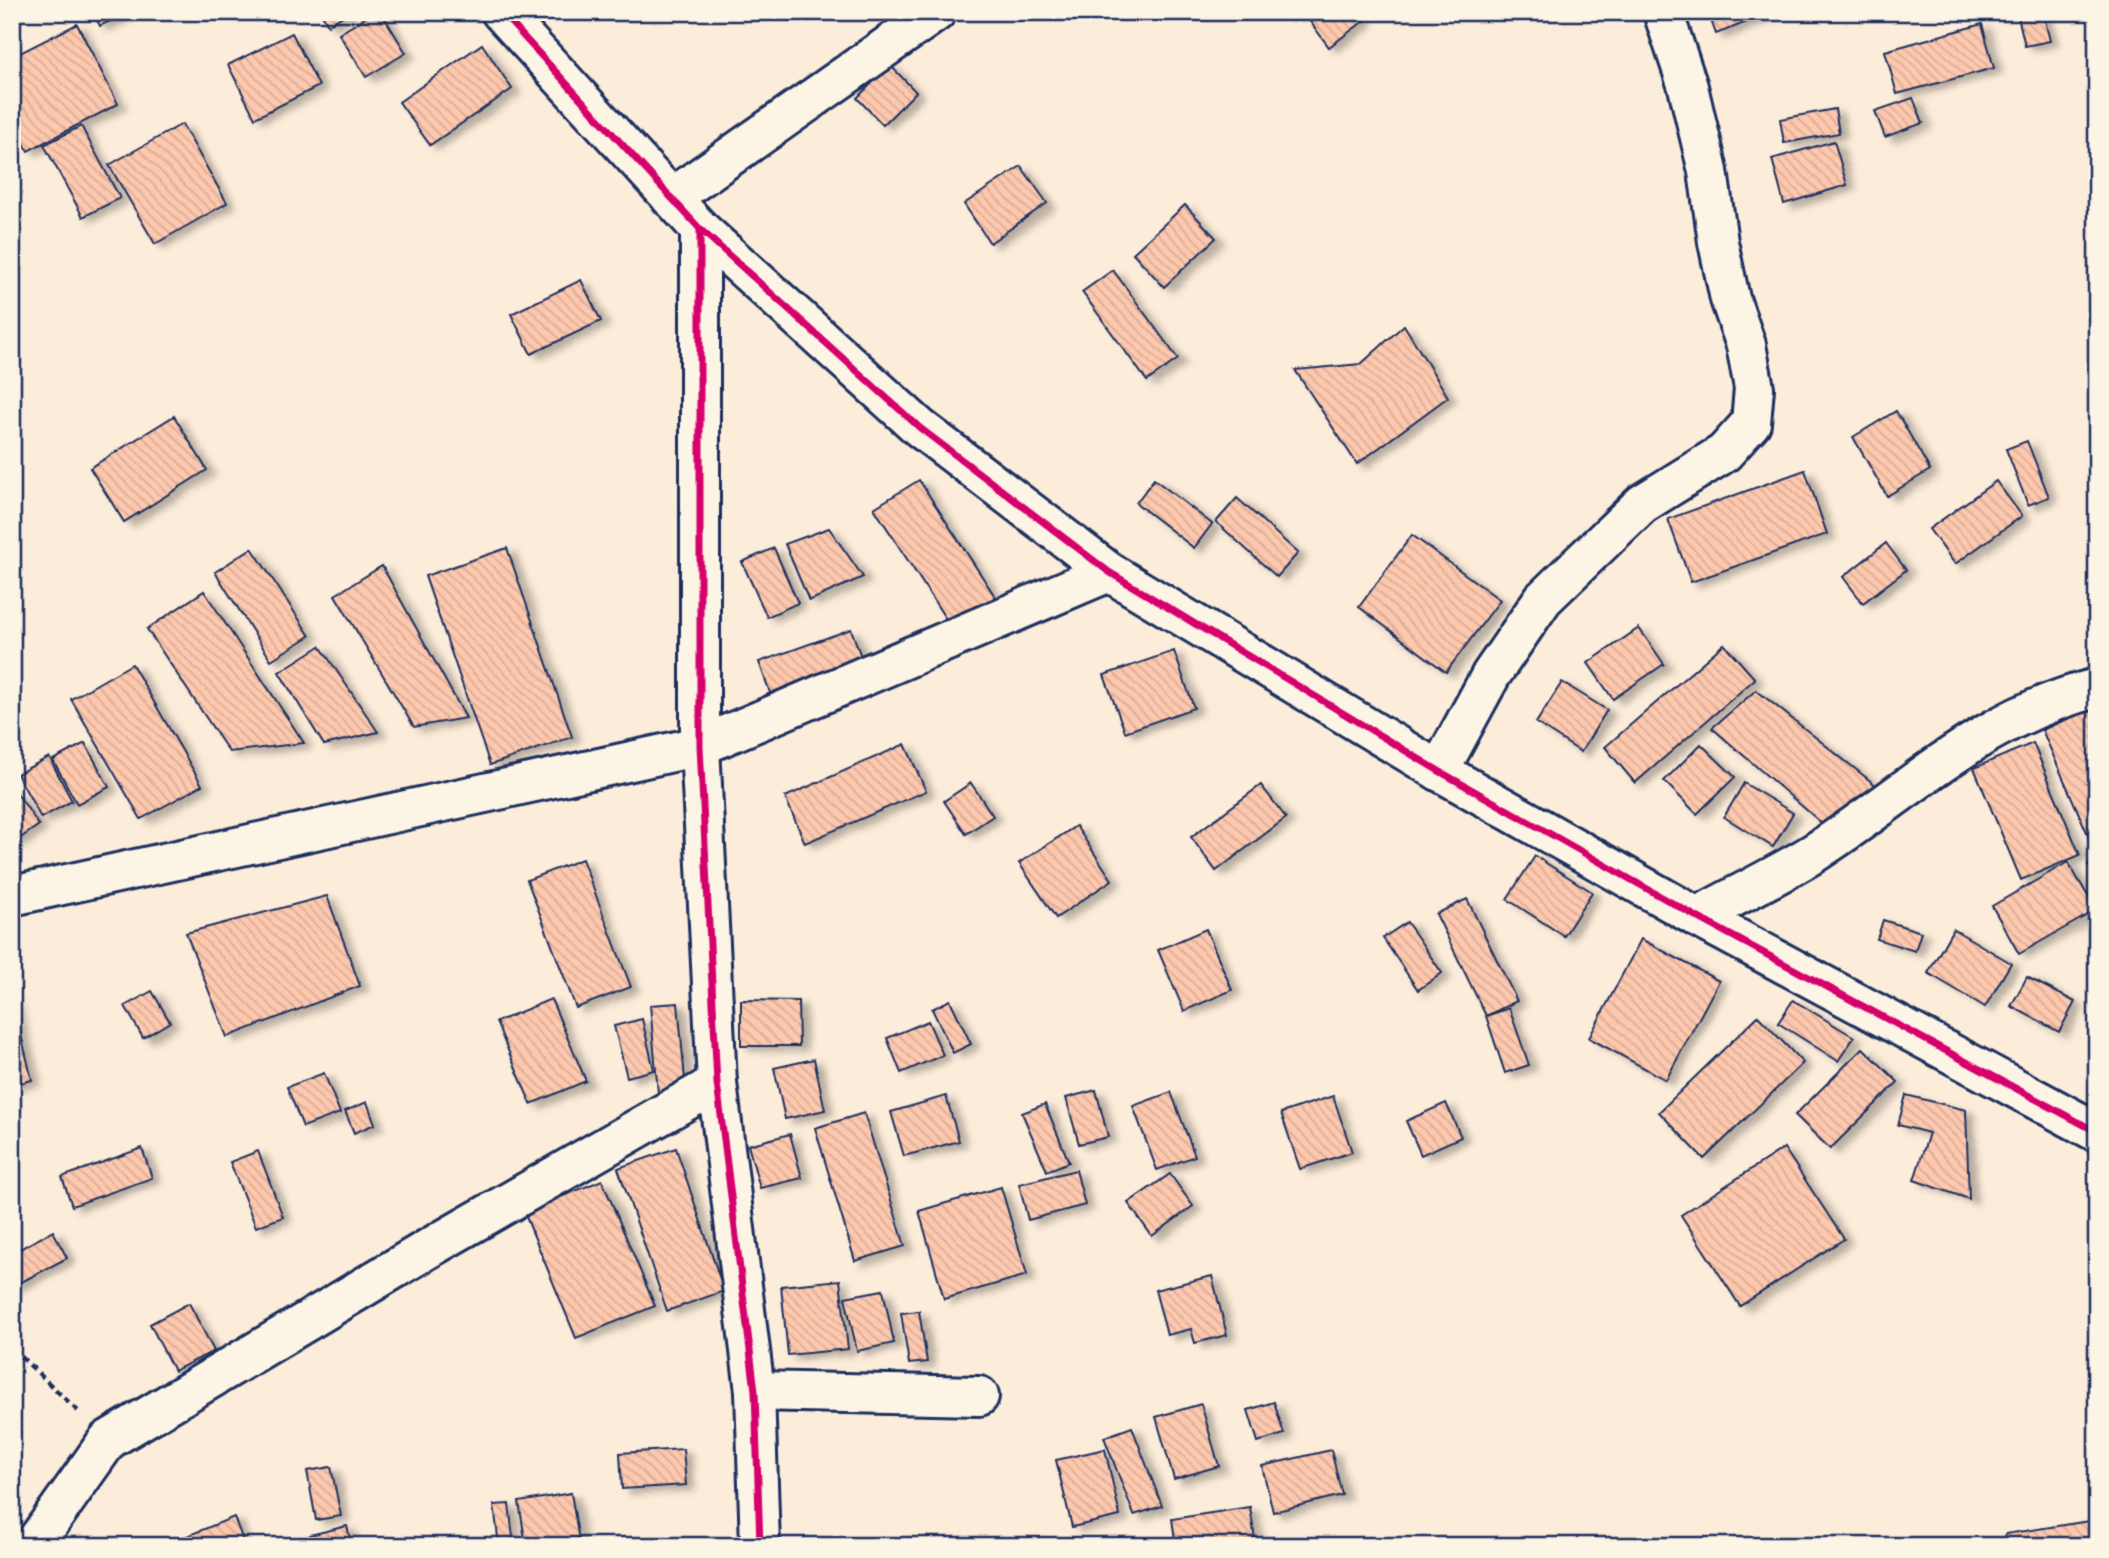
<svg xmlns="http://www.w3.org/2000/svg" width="2109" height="1558" viewBox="0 0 2109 1558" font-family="Itim,sans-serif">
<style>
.building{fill:url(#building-back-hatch);stroke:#1b2f5e;stroke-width:2;filter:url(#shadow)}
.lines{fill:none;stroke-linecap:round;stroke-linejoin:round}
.minor-casing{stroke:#1b2f5e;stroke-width:44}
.tertiary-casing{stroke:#1b2f5e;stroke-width:44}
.path{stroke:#1b2f5e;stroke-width:4.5;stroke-dasharray:7 5;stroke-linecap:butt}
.minor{stroke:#fcf5e5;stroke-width:38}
.tertiary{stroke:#fcf5e5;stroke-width:38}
.cycleway-casing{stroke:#fcf5e5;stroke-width:11}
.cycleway{stroke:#d6006c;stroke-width:7}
</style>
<defs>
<pattern id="building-back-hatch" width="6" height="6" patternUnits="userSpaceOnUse" patternTransform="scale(1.75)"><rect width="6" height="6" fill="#fdc8ad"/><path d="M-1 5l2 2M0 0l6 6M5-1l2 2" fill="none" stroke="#d8ac97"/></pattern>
<filter id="shadow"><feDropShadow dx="8" dy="4.5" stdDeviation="3.5" flood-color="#0004"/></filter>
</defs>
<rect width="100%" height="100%" fill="#fcecda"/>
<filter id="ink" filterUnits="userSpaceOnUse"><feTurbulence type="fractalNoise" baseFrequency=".0143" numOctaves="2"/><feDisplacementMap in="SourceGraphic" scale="14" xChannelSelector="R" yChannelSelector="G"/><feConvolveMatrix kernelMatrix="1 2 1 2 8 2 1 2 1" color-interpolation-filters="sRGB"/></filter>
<g filter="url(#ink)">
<g class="building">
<polygon points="93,12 128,12 100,26"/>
<polygon points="321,12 349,12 328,25"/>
<polygon points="374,12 381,12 406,53 366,77 339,34"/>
<polygon points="1303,12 1358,12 1364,21 1329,47"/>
<polygon points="1708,12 1773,12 1716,34"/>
<polygon points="2017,12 2043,12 2050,41 2025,46"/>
<polygon points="77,24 118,104 28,151 12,120 12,57"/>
<polygon points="1982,24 1994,68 1897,94 1885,51"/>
<polygon points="292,33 319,86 255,118 228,65"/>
<polygon points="482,44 512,89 430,145 399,102"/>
<polygon points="890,65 916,92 883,125 857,98"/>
<polygon points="1913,98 1923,123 1885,137 1875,111"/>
<polygon points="1835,109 1839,133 1784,143 1780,119"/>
<polygon points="182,124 227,203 155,244 109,165"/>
<polygon points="81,126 120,198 83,217 44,145"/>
<polygon points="1834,141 1847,185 1784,204 1772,159"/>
<polygon points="1021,166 1047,203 990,243 964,204"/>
<polygon points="1185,205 1216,238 1164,287 1133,253"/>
<polygon points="1113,270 1178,359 1147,381 1082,292"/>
<polygon points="581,280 601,321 531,354 511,314"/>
<polygon points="1404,325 1448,397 1357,464 1295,370 1361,364"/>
<polygon points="1896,411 1930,470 1887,496 1853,437"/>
<polygon points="174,416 207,470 124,522 90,468"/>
<polygon points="2027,441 2049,497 2028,505 2006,449"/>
<polygon points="1805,470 1827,534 1691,582 1668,519"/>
<polygon points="1154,479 1212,524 1194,548 1136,503"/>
<polygon points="919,480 998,601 953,630 874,508"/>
<polygon points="1996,481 2022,516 1955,564 1929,529"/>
<polygon points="1237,498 1298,553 1277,577 1216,522"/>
<polygon points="829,528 863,577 809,601 785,544"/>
<polygon points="1412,535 1500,600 1446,672 1359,607"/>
<polygon points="1886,543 1906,570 1863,603 1843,577"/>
<polygon points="252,548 310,636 271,660 215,572"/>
<polygon points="507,548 572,737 490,765 425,576"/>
<polygon points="774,548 798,603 767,617 742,562"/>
<polygon points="382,566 466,718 414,727 335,595"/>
<polygon points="204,591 304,743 229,752 147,629"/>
<polygon points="1639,628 1664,664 1613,699 1588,663"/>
<polygon points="851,629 865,668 773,701 759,662"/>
<polygon points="1724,644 1755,679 1635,783 1605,747"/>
<polygon points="320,646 378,732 324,745 279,672"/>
<polygon points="1174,651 1194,708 1125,732 1104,675"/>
<polygon points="132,664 202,785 141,819 71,699"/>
<polygon points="1562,682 1607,710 1581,752 1536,723"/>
<polygon points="1756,690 1878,787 1826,827 1712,728"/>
<polygon points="2092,708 2097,719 2097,833 2089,837 2042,730"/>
<polygon points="85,743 109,787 77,804 53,760"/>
<polygon points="2033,743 2080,855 2021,880 1974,768"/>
<polygon points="905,744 926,791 805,843 785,797"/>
<polygon points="1701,744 1735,777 1697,814 1664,781"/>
<polygon points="49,757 72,801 41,818 17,774"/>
<polygon points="971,783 993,816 966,834 944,801"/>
<polygon points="1744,783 1793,813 1773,847 1724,817"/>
<polygon points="1261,785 1286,818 1216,871 1191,837"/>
<polygon points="16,792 39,825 12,844 12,794"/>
<polygon points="1076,826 1112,880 1056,918 1019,863"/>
<polygon points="1535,856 1592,892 1564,936 1507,899"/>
<polygon points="582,859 631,987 576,1008 527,880"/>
<polygon points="2097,859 2097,878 2088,865"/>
<polygon points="2068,862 2096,910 2019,954 1992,906"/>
<polygon points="327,896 360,986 227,1037 186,933"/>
<polygon points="1467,899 1517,1001 1486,1016 1436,914"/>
<polygon points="1883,920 1921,932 1915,951 1877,939"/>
<polygon points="1407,922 1442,973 1418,990 1383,938"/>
<polygon points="1206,929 1232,990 1184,1011 1158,950"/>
<polygon points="1953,929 2011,963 1985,1007 1928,973"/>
<polygon points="1641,939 1719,981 1666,1080 1589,1038"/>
<polygon points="2027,977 2075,1002 2059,1032 2011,1006"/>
<polygon points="152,991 170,1022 143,1038 125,1006"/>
<polygon points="12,997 32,1080 12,1085"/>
<polygon points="551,999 586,1081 531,1104 496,1022"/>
<polygon points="741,1000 798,1001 799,1046 741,1046"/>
<polygon points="950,1000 971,1044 953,1053 932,1009"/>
<polygon points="1793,1000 1854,1037 1838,1061 1778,1023"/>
<polygon points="678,1003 686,1091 658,1093 650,1005"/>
<polygon points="1509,1008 1529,1065 1505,1073 1486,1016"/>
<polygon points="1758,1016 1803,1063 1704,1159 1659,1112"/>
<polygon points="642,1019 654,1070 627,1077 614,1026"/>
<polygon points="928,1021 943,1055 901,1073 887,1038"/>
<polygon points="1863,1048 1898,1082 1830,1149 1795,1115"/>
<polygon points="814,1059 825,1110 785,1119 774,1068"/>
<polygon points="324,1073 340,1113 303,1127 287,1087"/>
<polygon points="1096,1090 1108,1137 1079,1144 1066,1098"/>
<polygon points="1171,1092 1195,1156 1157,1170 1133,1106"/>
<polygon points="1906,1095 1966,1110 1969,1199 1914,1180 1929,1133 1898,1125"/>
<polygon points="946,1096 959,1141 904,1156 891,1112"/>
<polygon points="1333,1096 1352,1152 1300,1169 1281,1113"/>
<polygon points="367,1102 375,1124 354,1133 345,1111"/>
<polygon points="1446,1103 1461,1137 1421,1155 1406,1121"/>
<polygon points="1045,1104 1069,1162 1047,1171 1022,1113"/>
<polygon points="864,1113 905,1246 855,1261 815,1128"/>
<polygon points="790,1134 802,1178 760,1188 748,1145"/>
<polygon points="142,1148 152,1178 72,1206 62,1177"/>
<polygon points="676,1148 724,1291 667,1311 618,1168"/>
<polygon points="1784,1148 1844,1239 1740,1306 1681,1215"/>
<polygon points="258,1151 283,1217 256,1227 230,1162"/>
<polygon points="1076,1170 1085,1205 1028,1220 1019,1184"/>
<polygon points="1170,1174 1193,1206 1152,1236 1128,1203"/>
<polygon points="602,1180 655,1306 576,1338 524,1212"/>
<polygon points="1001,1187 1027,1275 944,1299 919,1211"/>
<polygon points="53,1231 67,1258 12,1287 12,1253"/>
<polygon points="1212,1276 1227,1335 1195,1343 1191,1329 1167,1335 1155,1290"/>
<polygon points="840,1280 848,1349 788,1355 781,1286"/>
<polygon points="883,1290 894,1343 857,1351 845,1297"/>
<polygon points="189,1303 214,1351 174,1371 150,1324"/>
<polygon points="919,1311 927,1362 909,1364 901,1313"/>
<polygon points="1274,1402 1284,1434 1258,1442 1248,1410"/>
<polygon points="1201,1404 1219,1466 1174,1479 1156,1417"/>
<polygon points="1132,1427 1162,1506 1134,1515 1104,1437"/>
<polygon points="683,1449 686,1485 622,1489 620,1453"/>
<polygon points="1105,1449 1120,1516 1072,1527 1056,1460"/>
<polygon points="1331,1450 1342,1495 1273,1512 1262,1466"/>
<polygon points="331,1467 341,1516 316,1520 307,1471"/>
<polygon points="571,1493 580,1546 526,1546 519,1502"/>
<polygon points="509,1504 514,1546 499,1546 494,1505"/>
<polygon points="1250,1507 1256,1546 1176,1546 1172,1519"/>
<polygon points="234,1517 245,1546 180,1546 177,1540"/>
<polygon points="2096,1520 2097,1546 2007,1546 2005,1534"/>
<polygon points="347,1526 352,1546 312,1546 310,1535"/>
</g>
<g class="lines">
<g class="minor-casing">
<g id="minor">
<polyline points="671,198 936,12"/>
<polyline points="700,229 700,746 717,1083 755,1391 760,1546"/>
<polyline points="1439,771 1491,675 1543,599 1642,504 1724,453 1751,423 1754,388 1746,345 1730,299 1718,242 1708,171 1688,87 1663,12"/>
<polyline points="12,896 700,746 1109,572"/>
<path d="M 1697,917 C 1736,895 1777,876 1814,853 C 1910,792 1982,716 2097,688"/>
<polyline points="755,1391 979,1396"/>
<polyline points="33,1546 108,1440 431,1247 717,1083"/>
</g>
</g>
<g class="tertiary-casing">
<polyline id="tertiary" points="501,12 700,229 920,428 1109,572 1439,771 1697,917 2097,1132"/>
</g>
<polyline class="path" points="12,1348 80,1413"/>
<use href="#minor" class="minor"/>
<use href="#tertiary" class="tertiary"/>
<g class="cycleway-casing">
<g id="cycleway">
<polyline points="501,12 700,229 920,428 1109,572 1439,771 1697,917 2097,1132"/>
<polyline points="700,229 700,746 717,1083 755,1391 760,1546"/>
</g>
</g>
<use href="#cycleway" class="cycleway"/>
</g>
</g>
<rect width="2109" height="1558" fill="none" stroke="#fcf5e5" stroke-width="42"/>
<rect x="21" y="21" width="2067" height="1516" fill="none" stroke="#1b2f5e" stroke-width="2.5" filter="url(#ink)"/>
</svg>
